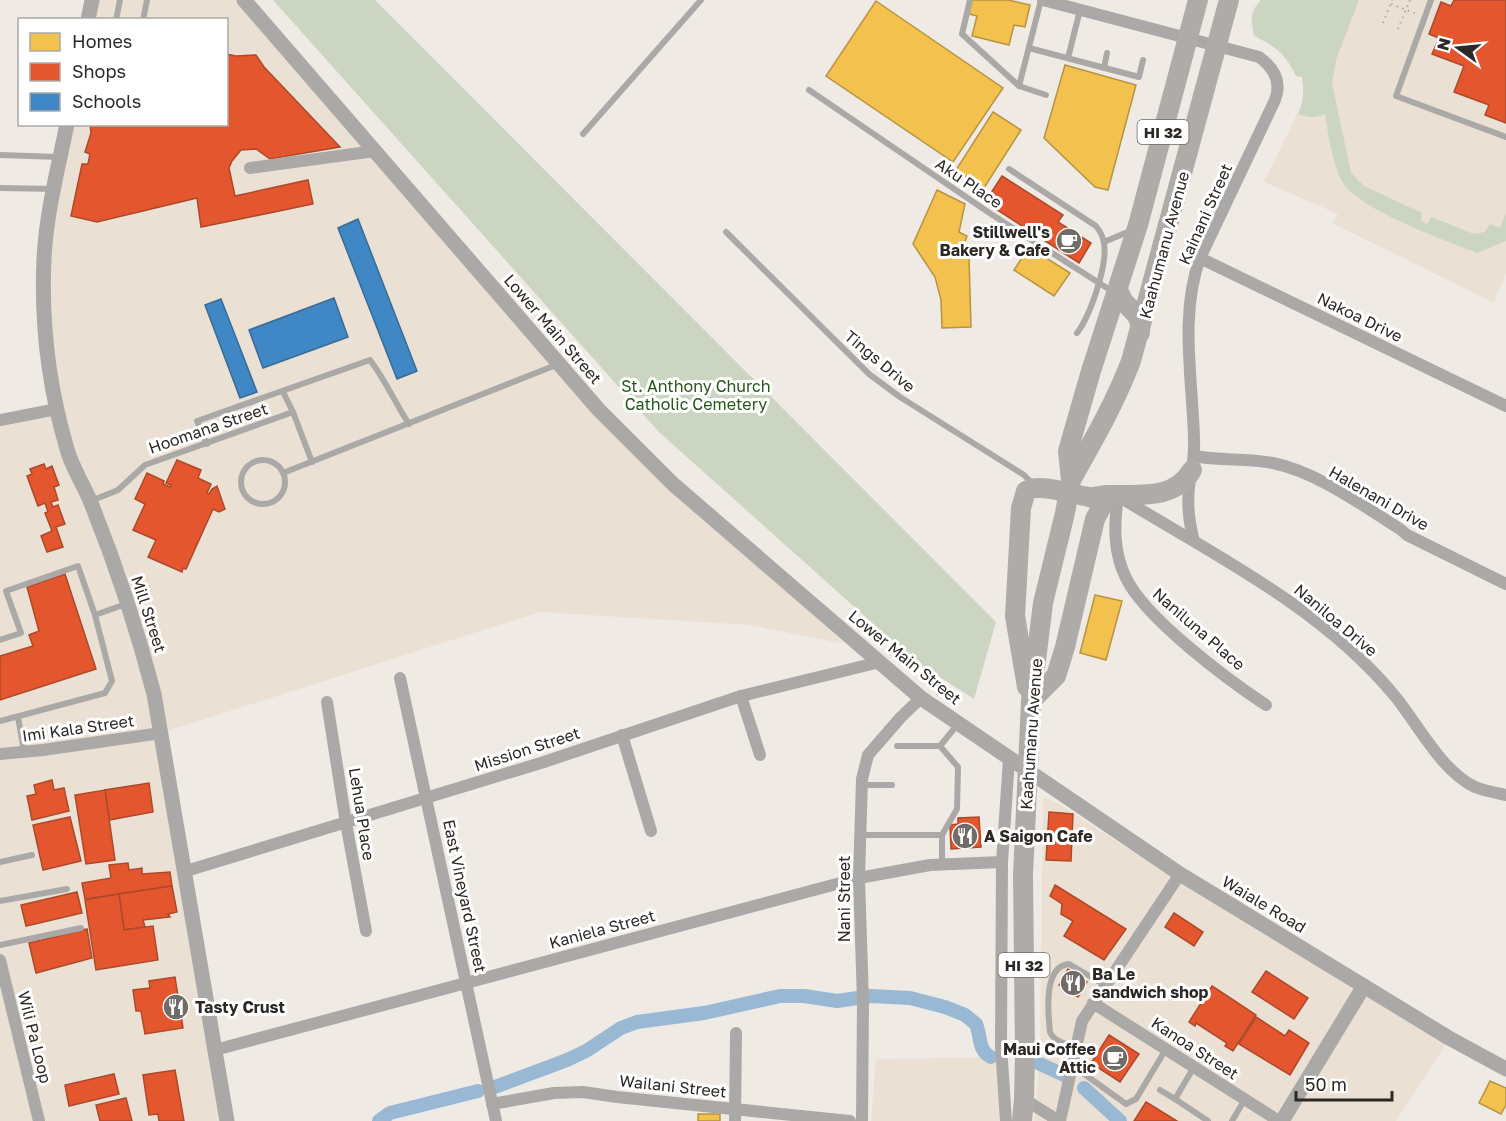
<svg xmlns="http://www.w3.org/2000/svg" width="1506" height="1121" viewBox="0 0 1506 1121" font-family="'Golos Text',sans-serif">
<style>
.commercial{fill:#eae0d3}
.green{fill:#cbd5c2}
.homes{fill:#f2c14e;stroke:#b79342;stroke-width:1.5}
.shops{fill:#e4572e;stroke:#ad492b;stroke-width:1.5}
.schools{fill:#3f88c5;stroke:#396b95;stroke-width:1.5}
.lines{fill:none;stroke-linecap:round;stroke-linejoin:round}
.canal{stroke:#98b8d3;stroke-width:14}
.path{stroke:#afaba9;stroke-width:2;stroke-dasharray:1.5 4.5;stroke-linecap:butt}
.service{stroke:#aba9a7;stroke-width:6}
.minor{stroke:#aba9a7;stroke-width:12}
.tertiary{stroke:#aba9a7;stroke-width:15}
.primary{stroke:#afaba9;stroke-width:20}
.labels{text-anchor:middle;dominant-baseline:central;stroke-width:6;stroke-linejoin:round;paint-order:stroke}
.shield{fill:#fff;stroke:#6b6866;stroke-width:1.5}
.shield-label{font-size:15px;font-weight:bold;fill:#2c2825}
.street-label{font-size:16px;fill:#2c2825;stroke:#fff}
.poi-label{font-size:16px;font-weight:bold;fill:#2c2825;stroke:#fff;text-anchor:start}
.park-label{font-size:16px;fill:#245617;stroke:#fff}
</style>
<rect width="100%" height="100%" fill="#f0eae5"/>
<g class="commercial">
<polygon points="93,0 239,0 673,485 845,644 750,625 540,612 161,733 227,1121 0,1121 0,420 56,409 44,259 68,125 226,124 226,20 89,19"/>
<polygon points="1261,0 1506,0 1506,273 1494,303 1332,223 1338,214 1264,182 1301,106 1304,93 1300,64 1253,9"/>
<polygon points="1043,797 1056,802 1176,880 1446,1044 1396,1121 1034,1121 1040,1059"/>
<polygon points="1005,1057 1008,1121 871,1121 876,1059"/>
</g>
<g class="green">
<polygon points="273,0 375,0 996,622 974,699 915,661 659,432"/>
<path d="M 1261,0 L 1359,0 L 1336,60 L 1332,83 L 1351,173 L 1364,186 L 1422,213 L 1421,221 L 1427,224 L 1431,217 L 1474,234 L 1485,232 L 1490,224 L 1500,228 L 1506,214 L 1506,241 L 1477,253 C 1445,240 1358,210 1342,181 C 1333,165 1328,133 1325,114 C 1315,119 1308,117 1298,114 C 1304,101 1304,91 1302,77 L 1296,76 C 1285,53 1276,47 1254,36 C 1251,19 1249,15 1261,0 Z"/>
</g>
<g class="homes">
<polygon points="972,0 1008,0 1030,5 1025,27 1014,25 1009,45 972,36 977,16 969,14"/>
<polygon points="876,1 1003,88 953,162 826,76"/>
<polygon points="1065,65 1136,85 1108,190 1095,187 1044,138"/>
<polygon points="993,112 1021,130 984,188 956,170"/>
<polygon points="937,190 965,204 959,232 967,236 961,253 969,257 971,327 942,328 941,300 935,277 913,244"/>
<polygon points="1029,247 1070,273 1054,296 1014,270"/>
<polygon points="1095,595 1122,601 1106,660 1080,653"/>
<polygon points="1490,1081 1506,1088 1506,1105 1501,1114 1479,1103"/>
<rect x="698" y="1114" width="22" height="7"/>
</g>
<g class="shops">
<polygon points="1454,0 1506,0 1506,123 1485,115 1489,105 1454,92 1464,66 1432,54 1439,38 1429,34 1441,2 1451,6"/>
<polygon points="226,54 236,56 256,55 264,67 340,147 270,159 256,149 241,150 232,161 229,168 235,196 308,180 313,204 201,227 197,198 97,222 71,216 82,164 88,164 90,154 85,152 91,133 90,124 226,124"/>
<polygon points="1002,176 1063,215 1058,222 1091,243 1079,263 985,202"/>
<polygon points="177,460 201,470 198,478 211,484 207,493 209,494 212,489 217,486 225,509 219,512 213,509 186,569 183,568 182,572 148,557 156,540 133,530 145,504 135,499 147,473 164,481 163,484 170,487 171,485 166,483"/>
<polygon points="44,464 46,469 52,466 59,485 54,487 58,500 51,502 53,507 58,505 65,524 56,527 63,547 47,552 41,536 52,531 45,513 48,512 45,503 38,506 27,476 32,474 30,469"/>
<polygon points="65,574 96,669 0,700 0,656 33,646 29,635 39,631 27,587"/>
<polygon points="52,780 54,790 64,788 69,811 32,820 27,796 36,794 34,785"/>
<polygon points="149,783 153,812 109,820 105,790"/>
<polygon points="105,790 115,860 86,864 75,795"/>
<polygon points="1049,812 1073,814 1071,861 1046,860"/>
<polygon points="70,817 81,861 43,870 33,825"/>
<polygon points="979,817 981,847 951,849 950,825 958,824 958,818"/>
<polygon points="128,863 129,870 142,868 142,874 170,872 172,886 85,899 82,883 111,878 109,865"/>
<polygon points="1055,885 1126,929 1104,960 1064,936 1073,921 1061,914 1062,904 1050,896"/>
<polygon points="172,886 177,912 168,914 170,917 143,920 145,927 124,930 119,894"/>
<polygon points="77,892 82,913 26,926 21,905"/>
<polygon points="119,894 124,930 153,926 158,960 96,970 85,900"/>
<polygon points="1174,913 1203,932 1194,946 1165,927"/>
<polygon points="87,929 92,958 36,973 29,943"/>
<polygon points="1068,969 1087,982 1078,997 1059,985"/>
<polygon points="1266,971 1308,998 1294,1019 1252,992"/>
<polygon points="175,977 183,1028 145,1034 141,1011 136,1011 133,990 150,988 149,981"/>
<polygon points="1212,986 1256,1015 1233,1051 1225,1046 1227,1043 1196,1023 1195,1026 1189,1022"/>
<polygon points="1256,1017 1285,1036 1289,1030 1309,1043 1290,1075 1239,1044"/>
<polygon points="1109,1035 1139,1054 1120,1082 1091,1063"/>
<polygon points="175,1070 184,1121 159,1121 158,1114 149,1115 143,1075"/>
<polygon points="114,1074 119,1094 69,1106 65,1085"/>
<polygon points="126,1098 132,1121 100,1121 96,1105"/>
<polygon points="1146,1102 1177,1121 1134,1121"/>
</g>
<g class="schools">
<polygon points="358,219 417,371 397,379 338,228"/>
<polygon points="334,298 348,337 263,368 249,330"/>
<polygon points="221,299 257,392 240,398 205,305"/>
</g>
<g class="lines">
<g class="canal">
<polyline points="1040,1064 1064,1075"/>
<path d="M 495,1087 L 567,1060 L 586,1051 L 621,1028 L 637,1022 L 704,1013 L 780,996 L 804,996 L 837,1001 L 871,996 L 910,998 L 945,1007 L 965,1015 L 976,1024 C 981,1036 978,1051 991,1057"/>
<polyline points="1084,1088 1120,1121"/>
<polyline points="379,1121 390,1113 478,1091"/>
</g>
<g class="path">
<polyline points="1391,4 1417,14"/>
<polyline points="1383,23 1392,0"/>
<polyline points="1398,29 1410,0"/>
</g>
<g class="service">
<polyline points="970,0 962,34 1019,86 1041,0"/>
<polyline points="1431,0 1396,96 1506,137"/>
<polyline points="116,20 120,0"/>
<polyline points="143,20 147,0"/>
<polyline points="1029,48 1139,77 1143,60"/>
<polyline points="1068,58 1080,10"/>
<polyline points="1104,68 1107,53"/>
<polyline points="1019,86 1046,95"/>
<polyline points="809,90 991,214 1107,288 1114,289"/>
<polyline points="583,134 701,0"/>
<polyline points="0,155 59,157"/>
<path d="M 1009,169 L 1096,226 C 1100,231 1103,236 1104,243 C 1108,265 1090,316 1077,333"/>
<polyline points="0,188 54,189"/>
<polyline points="726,232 869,374 900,397 1024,475 1033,484"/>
<polyline points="1104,242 1130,231"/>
<polyline points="283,392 293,412 312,462"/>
<path d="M 207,444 L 197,421 L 370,360 C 386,381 395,403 409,424"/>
<circle cx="263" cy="482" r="22"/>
<polyline points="283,473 556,365"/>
<polyline points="91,501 118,490 145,465 293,412"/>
<polyline points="0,640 21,633 6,591 78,566 95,615 126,604"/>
<polyline points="18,717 24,751"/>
<polyline points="0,721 105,693 112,681 95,615"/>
<polyline points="897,746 940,746 958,724"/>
<polyline points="940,746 958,767 957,809 942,835 942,864"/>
<polyline points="862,785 892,785"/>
<polyline points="861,835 942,835"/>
<polyline points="0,862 32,855"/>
<polyline points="0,901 67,889"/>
<polyline points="0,945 81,928"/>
<path d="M 1076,1047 C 1067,1044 1054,1042 1050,1032 C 1048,1013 1043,966 1069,964 L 1105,985"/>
<polyline points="1073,1066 1126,1104 1136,1099 1166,1049"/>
<polyline points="1160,1090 1175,1099 1194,1067"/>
<polyline points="1175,1099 1208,1121"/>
<polyline points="1232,1121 1245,1099"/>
</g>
<g class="minor">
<path d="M 1043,0 L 1259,57 C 1274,68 1282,82 1275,100 L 1200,258 C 1179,316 1193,381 1194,441 C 1195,457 1191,471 1189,487 C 1187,506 1189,523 1194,541"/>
<polyline points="250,168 375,151"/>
<polyline points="1200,258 1506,406"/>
<polyline points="0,420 57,409"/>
<path d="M 1194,456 C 1220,461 1246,458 1273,463 C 1317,472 1362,505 1400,529 L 1407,535 L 1506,584"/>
<polyline points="400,678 496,1121"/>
<polyline points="741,696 760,755"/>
<polyline points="327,702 346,823 366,931"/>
<path d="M 1266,705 C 1228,680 1145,618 1126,578 C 1113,552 1114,524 1118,496 C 1214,555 1321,607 1394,695 C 1418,724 1441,771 1475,787 C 1485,791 1496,793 1506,795"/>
<polyline points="622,735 651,831"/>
<polyline points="0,754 43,750 161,733"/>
<polyline points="186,871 544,762 741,696 880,662"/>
<polyline points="0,960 39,1121"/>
<polyline points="1093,1003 1279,1121"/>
<polyline points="215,1050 859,878 930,865 1002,862"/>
<polyline points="1024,1099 1059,1121"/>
<polyline points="492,1104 554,1093 583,1092 617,1097 850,1121"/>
<polyline points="735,1121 736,1033"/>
<polyline points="862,1121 863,1001 859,878 862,779 868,755 901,717 921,698"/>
<polyline points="1006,1121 1001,1046 1002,862 1009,759"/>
<polyline points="1060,1121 1082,1021 1180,874"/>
</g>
<g class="tertiary">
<polyline points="244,0 598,409 673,484 921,698 1180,874 1449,1038 1506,1069"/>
<polyline points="88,20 92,0"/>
<path d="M 67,124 C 58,169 46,214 44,259 C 41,323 49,388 67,449 C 72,468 84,485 91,503 C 116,565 137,629 154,694 L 227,1121"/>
<polyline points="1282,1121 1364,986"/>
</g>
<g class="primary">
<path d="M 1118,290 C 1120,294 1122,300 1125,303 C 1135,313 1142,318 1140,333"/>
<path d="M 1071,480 C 1093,441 1115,403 1131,361 L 1229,0"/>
<path d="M 1027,687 L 1015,616 L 1021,508 L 1026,491 C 1039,482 1074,495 1089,497 C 1096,498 1101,495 1108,495 C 1138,494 1174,501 1192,470"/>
<polyline points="1031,701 1056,676 1065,647 1095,519 1108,495"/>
<polyline points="1022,1121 1024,1099 1025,1054 1023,875 1031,701 1043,603 1065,513 1071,480 1068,451 1091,371 1138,225 1198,0"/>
</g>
</g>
<defs>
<g id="cafe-disc" transform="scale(1.35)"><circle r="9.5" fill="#716c68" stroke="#fff"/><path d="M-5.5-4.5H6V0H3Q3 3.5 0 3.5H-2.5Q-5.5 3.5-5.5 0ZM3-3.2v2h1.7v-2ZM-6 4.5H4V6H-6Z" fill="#fff"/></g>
<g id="restaurant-disc" transform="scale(1.35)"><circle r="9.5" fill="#716c68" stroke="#fff"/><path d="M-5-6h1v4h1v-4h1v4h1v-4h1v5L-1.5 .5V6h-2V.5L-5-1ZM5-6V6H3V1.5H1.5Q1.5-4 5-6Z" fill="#fff"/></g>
</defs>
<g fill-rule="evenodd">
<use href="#cafe-disc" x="1069" y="241"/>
<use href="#restaurant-disc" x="965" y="836"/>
<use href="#restaurant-disc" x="1073" y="983"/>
<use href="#restaurant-disc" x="176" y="1007"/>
<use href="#cafe-disc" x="1115" y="1058"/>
</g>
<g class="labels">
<g class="shield">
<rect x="1137.5" y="120" width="51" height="24" rx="4.5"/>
<rect x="998.5" y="953" width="51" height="24" rx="4.5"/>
</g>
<g class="shield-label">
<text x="1163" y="132">HI 32</text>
<text x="1024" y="965">HI 32</text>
</g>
<g class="street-label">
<text transform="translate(969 183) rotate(34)">Aku Place</text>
<text transform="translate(1205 214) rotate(-66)">Kainani Street</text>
<text transform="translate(1164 245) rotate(-75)">Kaahumanu Avenue</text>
<text transform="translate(1360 317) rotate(26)">Nakoa Drive</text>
<text transform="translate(553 329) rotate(49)">Lower Main Street</text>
<text transform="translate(880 361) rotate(40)">Tings Drive</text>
<text transform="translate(208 428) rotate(-19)">Hoomana Street</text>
<text transform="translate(1379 498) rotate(30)">Halenani Drive</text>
<text transform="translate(149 614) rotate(72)">Mill Street</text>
<text transform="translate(1336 620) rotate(40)">Naniloa Drive</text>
<text transform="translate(1199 629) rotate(41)">Naniluna Place</text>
<text transform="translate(905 657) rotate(39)">Lower Main Street</text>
<text transform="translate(78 728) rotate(-8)">Imi Kala Street</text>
<text transform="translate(1031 734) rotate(-86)">Kaahumanu Avenue</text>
<text transform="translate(527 749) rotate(-18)">Mission Street</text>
<text transform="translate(362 814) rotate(81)">Lehua Place</text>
<text transform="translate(465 896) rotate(78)">East Vineyard Street</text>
<text transform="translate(844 899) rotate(-90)">Nani Street</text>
<text transform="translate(1264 904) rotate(31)">Waiale Road</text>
<text transform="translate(602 929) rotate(-15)">Kaniela Street</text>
<text transform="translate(35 1037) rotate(76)">Wili Pa Loop</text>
<text transform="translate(1195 1048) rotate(33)">Kanoa Street</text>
<text transform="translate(673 1086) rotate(6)">Wailani Street</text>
</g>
<g class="poi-label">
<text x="1050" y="232" text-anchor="end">Stillwell's<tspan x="1050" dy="18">Bakery &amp; Cafe</tspan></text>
<text x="984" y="836">A Saigon Cafe</text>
<text x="1092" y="974">Ba Le<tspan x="1092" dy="18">sandwich shop</tspan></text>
<text x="195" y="1007">Tasty Crust</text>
<text x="1096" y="1049" text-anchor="end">Maui Coffee<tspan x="1096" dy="18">Attic</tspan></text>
</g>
<g class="park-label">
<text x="696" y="386">St. Anthony Church<tspan x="696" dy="18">Catholic Cemetery</tspan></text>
</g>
</g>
<rect x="18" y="18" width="210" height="108" fill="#ffffff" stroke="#aba9a8" stroke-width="1.5"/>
<rect x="30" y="33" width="30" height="18" fill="#f2c14e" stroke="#aba9a8" stroke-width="1.5"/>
<text x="72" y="48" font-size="18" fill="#2c2825">Homes</text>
<rect x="30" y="63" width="30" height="18" fill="#e4572e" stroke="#aba9a8" stroke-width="1.5"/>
<text x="72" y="78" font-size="18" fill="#2c2825">Shops</text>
<rect x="30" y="93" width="30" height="18" fill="#3f88c5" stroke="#aba9a8" stroke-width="1.5"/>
<text x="72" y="108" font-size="18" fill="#2c2825">Schools</text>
<g transform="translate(1458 48) rotate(285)" stroke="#ffffff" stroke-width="4.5" paint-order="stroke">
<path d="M0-4.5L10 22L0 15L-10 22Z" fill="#2c2825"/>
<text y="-9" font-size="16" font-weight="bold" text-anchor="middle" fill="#2c2825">N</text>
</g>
<path d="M1296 1091v9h96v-9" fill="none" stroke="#2c2825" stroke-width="3"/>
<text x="1305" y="1091" font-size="18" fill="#2c2825" stroke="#ffffff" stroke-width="4.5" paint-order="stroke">50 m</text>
</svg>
